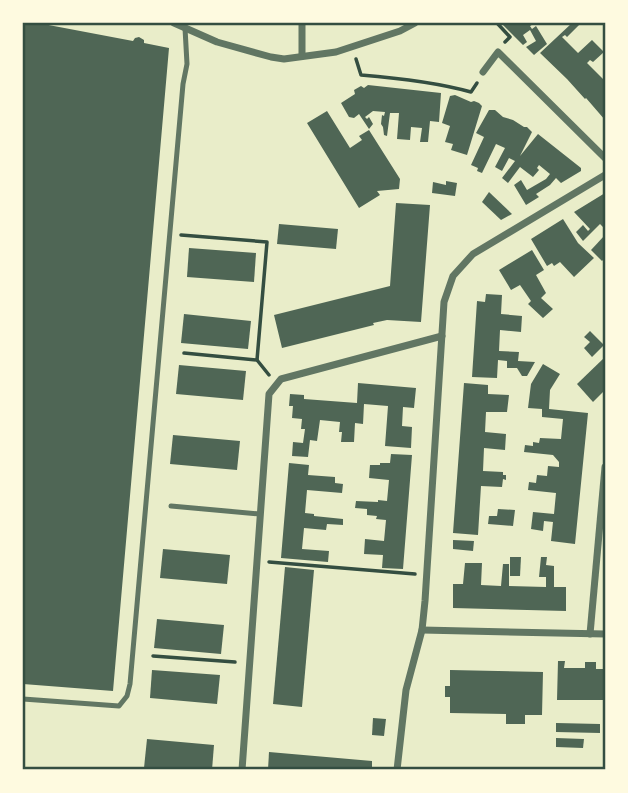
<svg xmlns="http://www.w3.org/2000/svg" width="628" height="793" viewBox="0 0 628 793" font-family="'Source Serif 4',serif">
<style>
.building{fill:#4f6655}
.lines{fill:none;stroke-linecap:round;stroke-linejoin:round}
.path{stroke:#344e41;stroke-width:3.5}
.service{stroke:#617663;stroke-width:5}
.minor{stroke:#617663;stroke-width:7}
.neatline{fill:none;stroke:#344e41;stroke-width:2.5}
</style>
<rect width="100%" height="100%" fill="#e9edc9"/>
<g class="building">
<polygon points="23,23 38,23 133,41 135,38 139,37 144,40 144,43 169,48 113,691 23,684"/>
<polygon points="501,23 535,23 530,26 532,29 536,26 547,44 534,55 526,47 536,41 530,30 523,35 527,42 523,45"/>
<polygon points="572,23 581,23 567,37 565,35 562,37 578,53 592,40 604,52 593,62 590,60 587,63 605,81 605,120 586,98 585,99 567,79 540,53"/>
<polygon points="368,85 441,93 439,122 430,121 428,142 420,142 422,128 411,127 410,140 397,139 399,113 390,113 387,136 384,135 383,127 381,124 382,115 384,116 385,112 373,111 365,117 367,119 369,117 373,124 369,129 359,114 354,118 349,117 341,103 355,94 354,90 361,86 364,88"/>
<polygon points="455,95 471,102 474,101 479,103 482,106 467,155 451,150 453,144 445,142 450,126 442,123 450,96"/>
<polygon points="489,110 495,110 503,117 513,120 524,127 527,127 532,132 520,156 538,134 581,168 581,171 561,183 556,178 550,185 536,194 539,197 526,205 514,185 521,180 527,190 546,179 550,174 539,165 537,168 539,170 533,177 520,167 508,183 502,178 515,161 509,158 502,171 495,167 505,148 496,144 482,173 477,171 478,168 471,165 484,137 476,133"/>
<polygon points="327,111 350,148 362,140 359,136 369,130 400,179 399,189 377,191 380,195 359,208 307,123"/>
<polygon points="446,181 457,183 455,196 432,193 433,182 446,185"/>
<polygon points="489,192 512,214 501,220 482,202"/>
<polygon points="605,193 605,229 600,224 583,241 576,232 583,225 588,231 590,229 574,212"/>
<polygon points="396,203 430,205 421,322 387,320 373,323 374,325 282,348 274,315 390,286"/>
<polygon points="563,219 578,243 594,258 574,277 560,262 554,266 552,263 547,266 531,239"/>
<polygon points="279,224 338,229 336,249 277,244"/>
<polygon points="605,235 605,258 602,261 591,250"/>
<polygon points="189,248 256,253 254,282 187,277"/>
<polygon points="532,250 544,270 536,275 546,293 541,298 553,309 543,318 528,304 531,301 520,285 511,290 499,270"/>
<polygon points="486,294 502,295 501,314 522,316 521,332 500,330 499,351 519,352 518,361 535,362 527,376 522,376 517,368 507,368 507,361 498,360 497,378 472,377 477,301 485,302"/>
<polygon points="184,314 251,321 248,349 181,343"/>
<polygon points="590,331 604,345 592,357 584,348 590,342 584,337"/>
<polygon points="605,357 605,390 593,402 577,384"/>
<polygon points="543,364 560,374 550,390 549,409 588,413 575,544 551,541 553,522 544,521 543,531 531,529 533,512 554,514 556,493 528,490 529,482 536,483 537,475 547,476 548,466 559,467 559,462 553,455 524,452 525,445 533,446 533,442 539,443 540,438 561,439 563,419 542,417 542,409 528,408 531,384"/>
<polygon points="179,365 246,371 243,400 176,394"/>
<polygon points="358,383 416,388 414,408 403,407 402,426 412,427 411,448 385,446 388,406 364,404 363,424 355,423 354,442 341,442 342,432 339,432 340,422 320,420 317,441 310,440 308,457 292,456 293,442 303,443 305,429 301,429 302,419 292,418 293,406 289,406 290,394 304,395 304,399 357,403"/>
<polygon points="464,383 488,385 488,394 509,395 507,412 486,412 485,432 506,434 505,450 484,448 483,471 503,472 503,475 506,475 506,480 503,479 502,487 481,486 478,535 453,533"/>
<polygon points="173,435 240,441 237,470 170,464"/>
<polygon points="391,454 412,455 403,569 382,568 383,555 364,554 365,539 384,541 386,520 376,519 377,516 367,515 367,509 355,508 356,501 378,502 378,500 387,501 389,480 369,478 370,465 380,465 380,463 390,463"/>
<polygon points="289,463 309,465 308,475 335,477 335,483 343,484 342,493 307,490 305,513 314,514 314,516 343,519 343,525 327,524 326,530 304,528 302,549 329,551 328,562 281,558"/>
<polygon points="498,509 515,510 513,526 488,524 489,516 497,516"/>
<polygon points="453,540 474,541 473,551 453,549"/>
<polygon points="163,549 230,555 227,584 160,578"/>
<polygon points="510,557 521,557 520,576 510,576"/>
<polygon points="541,557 547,557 546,565 554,566 554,587 566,587 566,611 453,608 453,584 463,584 465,563 482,563 481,585 501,586 503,564 509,564 509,586 546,587 546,577 539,577"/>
<polygon points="285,567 314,570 302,707 273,704"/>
<polygon points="157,619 224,625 221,654 154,648"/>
<polygon points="558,661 565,661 564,668 585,668 585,662 596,662 596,669 605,669 605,700 557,700"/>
<polygon points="152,670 220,675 217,704 150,698"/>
<polygon points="450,670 543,672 542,715 525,715 525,724 506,724 506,714 450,713 450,697 445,697 445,686 450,686"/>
<polygon points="373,718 386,719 384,736 372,735"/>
<polygon points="556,723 600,724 600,733 556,732"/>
<polygon points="556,738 584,739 583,748 556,747"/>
<polygon points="147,739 214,745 212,770 174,770 144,768"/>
<polygon points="269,752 372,761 372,770 268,770"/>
</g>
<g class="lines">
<g class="path">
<polyline points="497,23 510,37 505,42"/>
<path d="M 356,59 L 361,75 C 398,78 435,82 471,92 L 477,83"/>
<polyline points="181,235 267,242 257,360 269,375"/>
<polyline points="184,353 257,360"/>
<polyline points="269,562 415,574"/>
<polyline points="153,656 235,662"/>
</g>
<g class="service">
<polyline points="171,506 260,514"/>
<polyline points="23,699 119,706 127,696 130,684 183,84 187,64 185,28"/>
</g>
<g class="minor">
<polyline points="174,23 217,42 271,57 284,59 336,52 400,31 415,23"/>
<polyline points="302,56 302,23"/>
<polyline points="483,72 498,52 605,158"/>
<polyline points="422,630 605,634"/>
<polyline points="590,634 605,467"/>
<polyline points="242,770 269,394 281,379 442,336"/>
<polyline points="397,770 406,690 422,630 425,601 444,302 453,276 473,254 605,175"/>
</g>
</g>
<rect width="628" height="793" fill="none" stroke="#fefae0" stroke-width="49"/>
<rect x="24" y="24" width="580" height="744" class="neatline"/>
</svg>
